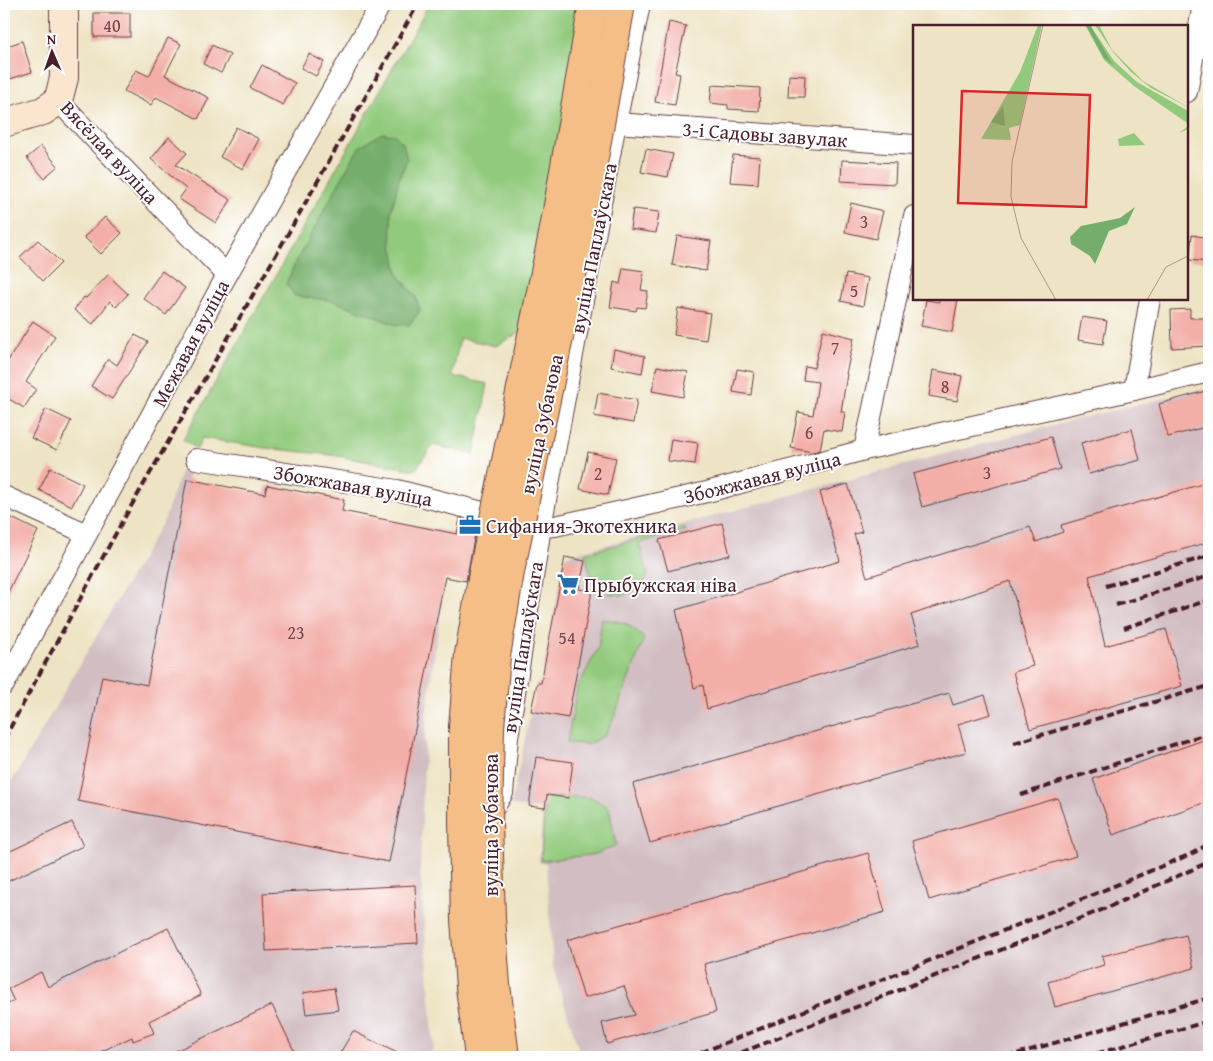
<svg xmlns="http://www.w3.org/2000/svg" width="1213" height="1061" viewBox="0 0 1213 1061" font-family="'Gentium Book Plus',serif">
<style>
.industrial{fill:#d2bec2}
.green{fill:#92ca7d;stroke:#6e7454}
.forest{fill:#75ae6c;stroke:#60664c}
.building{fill:#f3aea8}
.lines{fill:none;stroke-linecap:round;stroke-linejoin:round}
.street-casing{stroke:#633d42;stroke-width:22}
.secondary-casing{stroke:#633d42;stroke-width:30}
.street{stroke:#fff;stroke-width:20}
.secondary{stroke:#fbe5cf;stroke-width:28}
.rail{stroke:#4a1f2b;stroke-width:4;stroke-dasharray:8 4;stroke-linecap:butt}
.highway-bridge-casing{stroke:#633d42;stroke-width:30;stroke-linecap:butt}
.highway-bridge{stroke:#f5be86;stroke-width:28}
.labels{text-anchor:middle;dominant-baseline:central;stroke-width:4;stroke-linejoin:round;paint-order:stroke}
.number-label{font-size:18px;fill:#74434a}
.street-label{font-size:20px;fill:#4a1f2b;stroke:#fff}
.poi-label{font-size:20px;fill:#4a1f2b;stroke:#fff;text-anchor:start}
.inset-road{fill:none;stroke:#ac9587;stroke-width:1}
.view{fill:#d62828;fill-opacity:0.15;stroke:#d62828;stroke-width:2.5}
.inset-edge{fill:none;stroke:#4a1f2b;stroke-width:2.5}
</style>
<rect width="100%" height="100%" fill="#fff"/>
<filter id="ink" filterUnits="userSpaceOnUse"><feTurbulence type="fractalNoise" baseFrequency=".02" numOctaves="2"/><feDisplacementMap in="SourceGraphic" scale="10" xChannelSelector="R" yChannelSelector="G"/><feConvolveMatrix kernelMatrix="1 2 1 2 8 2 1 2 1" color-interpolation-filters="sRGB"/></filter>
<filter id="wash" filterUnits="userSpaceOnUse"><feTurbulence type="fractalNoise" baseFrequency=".0096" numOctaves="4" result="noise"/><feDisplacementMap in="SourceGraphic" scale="20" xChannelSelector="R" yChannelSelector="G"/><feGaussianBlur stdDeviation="1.12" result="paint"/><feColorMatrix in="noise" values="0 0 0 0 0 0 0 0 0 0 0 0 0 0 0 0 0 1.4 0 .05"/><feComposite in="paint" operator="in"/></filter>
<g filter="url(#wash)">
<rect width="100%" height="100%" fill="#eee4c5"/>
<g class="industrial">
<polygon points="1209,388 1209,1057 581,1057 553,967 546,863 539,863 543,810 511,805 537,683 541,683 565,557 568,555 1072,420"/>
<polygon points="182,469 189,471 188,479 264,494 267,485 344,500 342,511 456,533 460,518 513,528 501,588 445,578 426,714 420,870 434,1048 427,1057 4,1057 4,795 165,518"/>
</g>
<g class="green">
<polygon points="429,4 614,4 559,309 496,346 460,338 452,376 488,384 474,454 433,445 415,470 331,455 265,448 202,438 197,449 183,440"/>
<polygon points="684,527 686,531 639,543 648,575 640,588 624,595 608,594 591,576 585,553"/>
<path d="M 602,619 C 622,622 630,622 644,639 L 613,720 L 605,735 L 588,744 L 567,743 L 578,683 L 581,681 L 598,648 Z"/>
<polygon points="579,797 593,798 609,808 616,845 596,854 541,861 545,798"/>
</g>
<polygon class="forest" points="382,133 395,135 403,143 407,159 399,180 391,212 392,244 398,274 416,297 420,311 409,325 396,325 334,301 295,296 286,284 294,265 359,147"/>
<g id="blocks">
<g class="building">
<rect x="94" y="13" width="36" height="24"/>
<polygon points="669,22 686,26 675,73 680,74 675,105 655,102"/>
<polygon points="168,38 181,44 165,75 209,98 198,119 156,97 151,105 124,91 136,70 149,76"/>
<polygon points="22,41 32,72 10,79 4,58 4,47"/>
<polygon points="212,45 230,55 221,73 203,64"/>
<polygon points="309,54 324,62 316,76 301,68"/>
<polygon points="262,65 295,83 283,105 250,88"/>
<polygon points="789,75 805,76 804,97 788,97"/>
<polygon points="712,85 760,88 759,111 728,109 728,105 710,103"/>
<polygon points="236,127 259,139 243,169 220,157"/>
<polygon points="169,137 187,153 176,165 231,200 216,223 179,199 186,189 151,159"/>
<polygon points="41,146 58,166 44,178 27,158"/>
<polygon points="646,149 673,154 668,177 641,172"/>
<polygon points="733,155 760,157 758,184 730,182"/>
<polygon points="842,160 896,163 895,184 841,181"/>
<polygon points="851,203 883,211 876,239 845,232"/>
<polygon points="633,209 659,212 656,233 630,229"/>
<polygon points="105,217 122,233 101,254 84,237"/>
<polygon points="1192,235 1209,238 1209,262 1189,260"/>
<polygon points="677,236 711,241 706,271 672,265"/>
<polygon points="38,240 61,263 43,281 20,257"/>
<polygon points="623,268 644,271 641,290 648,291 645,308 637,307 636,311 610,307 614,282 620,284"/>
<polygon points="162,271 185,288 166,315 143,298"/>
<polygon points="846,274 868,278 863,306 841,301"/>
<polygon points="108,275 128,294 116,307 110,301 93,324 74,310 84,297 86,298"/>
<polygon points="939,299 958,299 952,332 921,326 926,300 939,302"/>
<polygon points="678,308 710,313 706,340 674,335"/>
<polygon points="1190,309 1190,318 1209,318 1209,346 1172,348 1171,310"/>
<polygon points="1082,317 1107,321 1103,344 1078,340"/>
<polygon points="33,321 55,336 26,382 36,389 24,408 4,396 4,367"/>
<polygon points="823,330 854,338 846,374 847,374 841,412 845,412 842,432 824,429 820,450 812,452 791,448 798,412 813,415 818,382 803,380 805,366 814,368"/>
<polygon points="135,335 148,342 112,399 91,386 108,359 117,365"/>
<polygon points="614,349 645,356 642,373 611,367"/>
<polygon points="657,366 688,372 683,397 652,391"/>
<polygon points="737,369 754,372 751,395 733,392"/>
<polygon points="933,370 962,376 957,401 929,396"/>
<polygon points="1209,390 1209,426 1168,437 1159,404"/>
<polygon points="598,393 637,400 633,423 594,416"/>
<polygon points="46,409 71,421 57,450 31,438"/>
<polygon points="1132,429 1140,460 1089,474 1081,443"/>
<polygon points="1051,437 1060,469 922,507 913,474"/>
<polygon points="671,439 698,443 695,464 668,461"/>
<polygon points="588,452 616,458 608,495 580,489"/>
<polygon points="50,468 83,484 72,506 39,490"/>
<polygon points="187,479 265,494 267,485 344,500 342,511 457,534 460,518 477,523 466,581 445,577 389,862 78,801 102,676 147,685"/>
<polygon points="1209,482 1209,542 1089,576 1105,646 1166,629 1182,686 1030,729 1013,672 1033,666 1010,581 911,615 920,644 707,709 703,685 694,688 676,610 840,561 820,492 848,484 862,532 854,534 867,577 1030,527 1036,542 1063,532 1061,525"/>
<polygon points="4,514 38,531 4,600"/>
<polygon points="722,523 730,555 668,571 659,540"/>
<polygon points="565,557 585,561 579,589 592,591 568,718 531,711 537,683 541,683"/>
<polygon points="949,693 953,705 985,695 991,714 958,724 966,752 650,843 633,784"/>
<polygon points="1209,738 1209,801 1113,835 1093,779"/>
<polygon points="536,757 573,762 568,798 547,795 545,808 529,806"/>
<polygon points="1058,798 1076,856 929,900 912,841"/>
<polygon points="72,822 83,846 4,883 4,854"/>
<polygon points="868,853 885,912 704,964 716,1012 607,1044 602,1023 635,1015 624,986 584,998 567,940"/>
<polygon points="415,885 418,943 266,951 263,893"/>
<polygon points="168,928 201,995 149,1021 154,1033 133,1041 132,1037 89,1057 4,1057 4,1006 14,1001 8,989 41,972 48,987"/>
<polygon points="1186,935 1194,968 1055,1007 1048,982 1104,965 1102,956"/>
<polygon points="334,988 338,1010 306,1014 303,993"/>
<polygon points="272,1005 297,1057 163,1057 207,1036"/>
<polygon points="353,1031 405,1057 348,1057 340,1053"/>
</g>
</g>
</g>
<g filter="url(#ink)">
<use href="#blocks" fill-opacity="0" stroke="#633d42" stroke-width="1"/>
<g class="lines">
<g class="street-casing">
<g id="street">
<polyline points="1187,92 1203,4"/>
<polyline points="58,101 227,275"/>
<polyline points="616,123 914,145"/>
<polyline points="1134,390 1150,299"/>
<polyline points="864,450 914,216"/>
<polyline points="196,459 397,490 541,527 555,526 707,492 864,450 1134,390 1209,372"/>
<polyline points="4,496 87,534"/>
<polyline points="4,685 87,534 227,275 381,4"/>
<polyline points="489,816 503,793 508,737 541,527 616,123 640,4"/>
</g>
</g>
<g class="secondary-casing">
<polyline id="secondary" points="4,123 43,111 58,101 64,78 64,4"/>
</g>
<use href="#street" class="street"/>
<use href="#secondary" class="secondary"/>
<g class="rail">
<polyline points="1106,586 1209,556"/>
<polyline points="1116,605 1209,576"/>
<polyline points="1124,628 1209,600"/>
<polyline points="4,739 122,522 277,253 418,4"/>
<polyline points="1014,743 1209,686"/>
<polyline points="1021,795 1209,733"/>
<polyline points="690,1057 1097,893 1191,854 1209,844"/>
<polyline points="730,1057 1104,909 1209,862"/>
<polyline points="1006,1057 1209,998"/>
<polyline points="1085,1057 1209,1021"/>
</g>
<g class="highway-bridge-casing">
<g id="highway-bridge">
<polyline points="479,1057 470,987 465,920 463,824 463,727 469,654 484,567 554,229 593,4"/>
<polyline points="505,1057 496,985 491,918 488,824 490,727 496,656 510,572 581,232 621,4"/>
</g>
</g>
<use href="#highway-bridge" class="highway-bridge"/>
</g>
</g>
<defs>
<g id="office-bare" transform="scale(1.725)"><path d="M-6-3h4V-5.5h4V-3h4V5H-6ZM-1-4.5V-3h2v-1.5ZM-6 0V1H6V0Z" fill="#1f6fb2" stroke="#fff" stroke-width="2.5" paint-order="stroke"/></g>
<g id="supermarket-bare" transform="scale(1.725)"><path d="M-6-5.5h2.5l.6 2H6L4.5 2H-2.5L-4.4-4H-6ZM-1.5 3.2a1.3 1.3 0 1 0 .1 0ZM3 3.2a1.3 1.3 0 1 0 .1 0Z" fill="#1f6fb2" stroke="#fff" stroke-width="2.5" paint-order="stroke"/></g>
</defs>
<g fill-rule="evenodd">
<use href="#office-bare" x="470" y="525"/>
<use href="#supermarket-bare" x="568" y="584"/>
</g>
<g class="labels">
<g class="number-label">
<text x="112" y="25">40</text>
<text x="864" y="221">3</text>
<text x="854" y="290">5</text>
<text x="835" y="347">7</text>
<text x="945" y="386">8</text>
<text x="809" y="432">6</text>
<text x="987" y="472">3</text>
<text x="598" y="473">2</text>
<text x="296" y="632">23</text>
<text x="567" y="637">54</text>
</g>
<g class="street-label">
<text transform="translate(765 134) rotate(4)">3-і Садовы завулак</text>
<text transform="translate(110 152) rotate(47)">Вясёлая вуліца</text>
<text transform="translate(593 248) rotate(-79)">вуліца Паплаўскага</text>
<text transform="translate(190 343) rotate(-62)">Межавая вуліца</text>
<text transform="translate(541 424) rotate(-78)">вуліца Зубачова</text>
<text transform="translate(762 477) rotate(-14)">Збожжавая вуліца</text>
<text transform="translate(353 485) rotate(10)">Збожжавая вуліца</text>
<text transform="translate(522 647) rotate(-81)">вуліца Паплаўскага</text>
<text transform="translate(490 825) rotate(-90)">вуліца Зубачова</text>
</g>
<g class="poi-label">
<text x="486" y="525">Сифания-Экотехника</text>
<text x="584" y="584">Прыбужская ніва</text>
</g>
</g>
<g transform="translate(913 25)">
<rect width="275" height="275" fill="#eee4c5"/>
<path d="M 125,0 L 129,0 L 107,100 L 96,103 L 98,115 L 68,114 L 107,47 ZM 172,0 L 177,0 L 201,36 L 224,57 L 275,86 L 275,104 L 266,108 L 274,102 L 274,98 L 221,61 L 191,35 ZM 182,0 L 186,0 L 199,25 L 230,56 L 275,82 L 238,63 L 218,47 L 200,27 ZM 221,108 L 232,120 L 206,121 L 205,114 Z" fill="#92ca7d"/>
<path d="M 173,0 L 177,0 L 200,40 L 191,33 ZM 90,81 L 92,100 L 91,101 L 78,97 ZM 222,182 L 214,199 L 196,206 L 182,239 L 177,231 L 158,219 L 157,212 L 168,201 L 207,193 Z" fill="#75ae6c"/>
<path class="inset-road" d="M 130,0 L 99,137 L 98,172 L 108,213 L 143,275M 234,275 L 253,242 L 275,231"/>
<path class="view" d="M 49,66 L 177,70 L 173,182 L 45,178 Z"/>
<rect width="275" height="275" class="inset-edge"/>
</g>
<rect width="1213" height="1061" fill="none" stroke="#fff" stroke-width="20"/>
<g transform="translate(52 52) rotate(358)" stroke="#ffffff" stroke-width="4" paint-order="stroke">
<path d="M0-4L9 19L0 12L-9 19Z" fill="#4a1f2b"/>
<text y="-8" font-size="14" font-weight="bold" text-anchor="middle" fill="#4a1f2b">N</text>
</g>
</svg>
